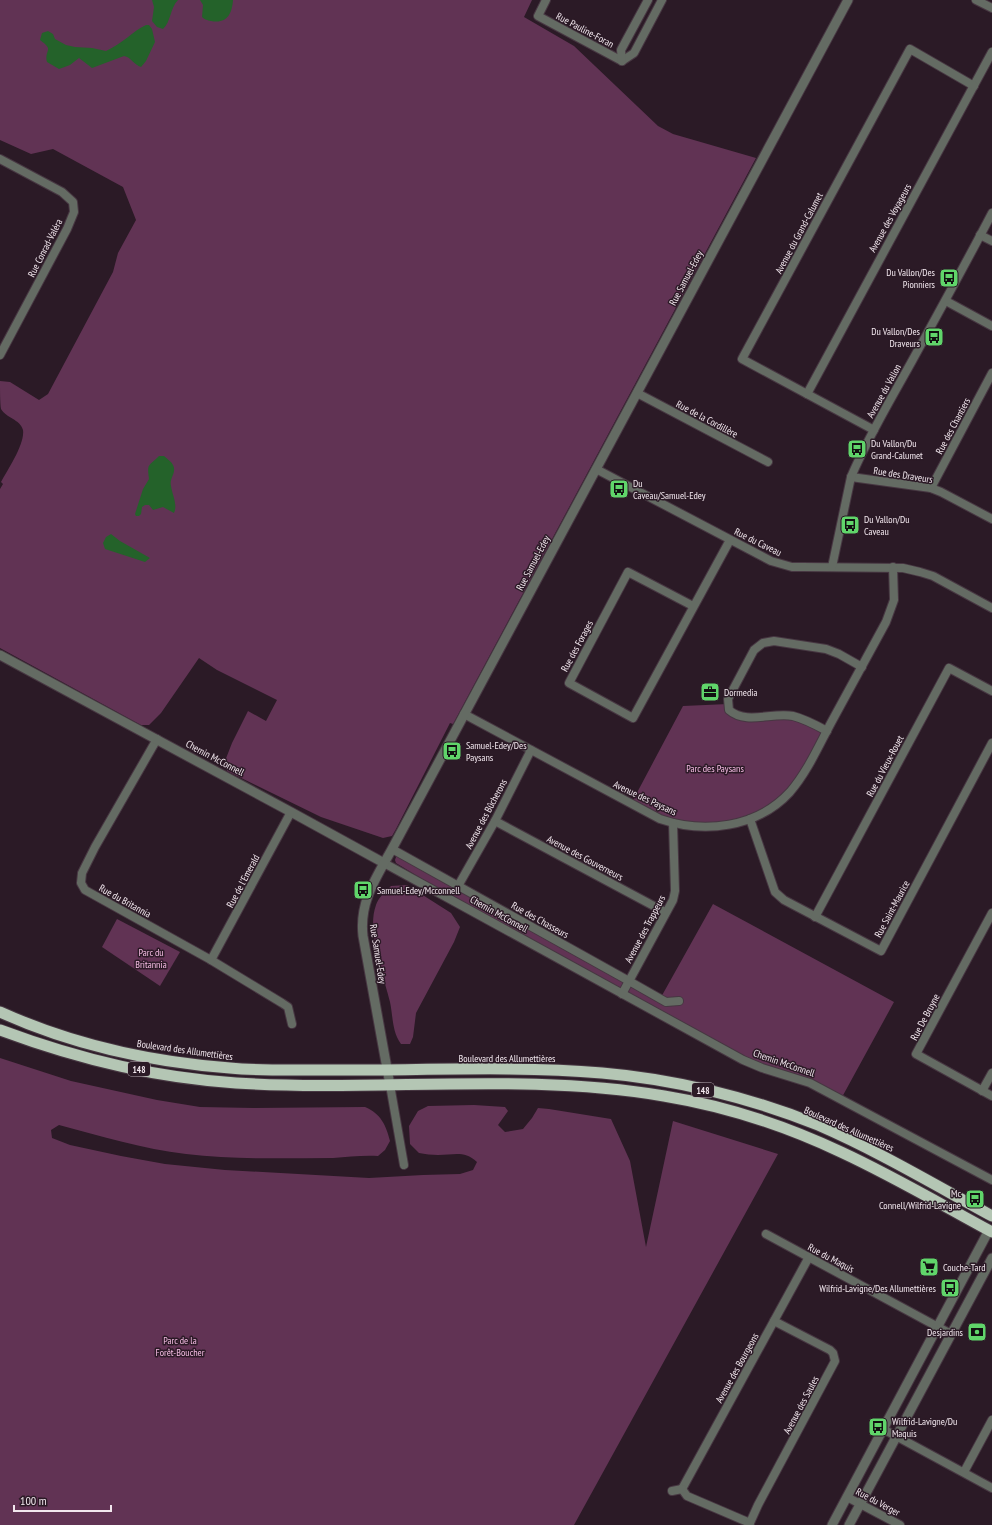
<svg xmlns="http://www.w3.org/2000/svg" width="992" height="1525" viewBox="0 0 992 1525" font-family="'PT Sans Narrow',sans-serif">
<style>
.green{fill:#613354}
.water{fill:#24622a}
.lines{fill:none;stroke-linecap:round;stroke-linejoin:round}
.minor-casing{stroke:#473742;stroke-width:10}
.tertiary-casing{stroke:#473742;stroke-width:11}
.trunk-casing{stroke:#473742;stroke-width:13}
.minor{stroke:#646b63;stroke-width:8}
.tertiary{stroke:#646b63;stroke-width:9}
.trunk{stroke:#b4c6b4;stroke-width:11}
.labels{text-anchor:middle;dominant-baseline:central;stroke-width:3;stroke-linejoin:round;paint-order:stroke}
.shield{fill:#2b1a26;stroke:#b6aab2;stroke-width:1}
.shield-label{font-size:9px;font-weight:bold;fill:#f2e7ee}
.street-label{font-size:10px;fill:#f2e7ee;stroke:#2b1a26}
.poi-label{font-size:10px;fill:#f2e7ee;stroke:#2b1a26;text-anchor:start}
.park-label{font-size:10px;fill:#f8bee6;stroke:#2b1a26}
</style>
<rect width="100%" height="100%" fill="#2b1a26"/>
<g class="green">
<path d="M 0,0 L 532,0 L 524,17 L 574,46 L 658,126 L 673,134 L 756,158 L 453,724 L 450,723 L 396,829 L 392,836 L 383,838 L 321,817 L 227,771 L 225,761 L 232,743 L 248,711 L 266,721 L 277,700 L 217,670 L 199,658 L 161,713 L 149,725 L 141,725 L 0,648 L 0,489 L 3,484 L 1,482 C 8,469 25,444 23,430 C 20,419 6,418 1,409 C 0,403 0,389 0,381 L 10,382 L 39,400 L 48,394 L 113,272 L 118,253 L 136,220 L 123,187 L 53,149 L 31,154 L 0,140 Z"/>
<polygon points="728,704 735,715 779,716 827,731 790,792 750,819 690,827 631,804 683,706"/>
<polygon points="399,856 660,999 713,904 894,1002 841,1099 762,1068 511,933 396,863 395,860 396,857"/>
<path d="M 407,885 L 451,913 L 460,927 L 454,942 L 416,1013 L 413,1037 L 410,1044 L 401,1044 C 392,1032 393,1016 390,1002 C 384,976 366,932 376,905 C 378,898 386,891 391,886 Z"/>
<polygon points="117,919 180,952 160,986 102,947"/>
<path d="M 0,1058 L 71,1081 L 157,1100 L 200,1107 L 254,1108 L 365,1107 C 381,1114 386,1125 390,1141 L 385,1150 L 378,1156 C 363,1155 348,1157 333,1158 C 284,1158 234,1160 186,1154 C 143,1149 101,1136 59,1125 L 51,1130 L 52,1138 L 70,1145 L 121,1156 L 165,1164 L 225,1170 L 369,1178 L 423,1175 L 460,1174 L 473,1170 L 477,1162 C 464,1150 454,1155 438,1155 C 432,1155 425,1154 419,1153 L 410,1144 L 409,1126 L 418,1111 L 428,1106 L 474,1105 L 505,1107 L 508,1111 L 498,1125 L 505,1132 L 523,1129 L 532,1118 L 538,1108 L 549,1109 L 611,1119 L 630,1161 L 646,1247 L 673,1121 L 778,1154 L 574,1525 L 0,1525 Z"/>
</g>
<g class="water">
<path d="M 152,0 L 178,0 C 170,8 171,22 163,29 L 157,27 L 152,21 L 154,7 Z"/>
<path d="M 200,0 L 233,0 C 232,14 227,24 211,21 C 207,20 205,20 202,17 L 203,5 Z"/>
<path d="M 146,25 L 149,25 L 152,29 L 155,42 L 146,61 L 141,67 C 134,65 131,57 124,56 L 92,68 L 79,58 L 70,65 L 59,69 L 47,62 C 44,49 55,51 40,40 L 42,33 L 48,31 L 53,34 L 55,39 L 66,45 L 75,47 L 92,48 L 106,51 C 122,44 133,31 146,25 Z"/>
<path d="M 159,456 L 164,456 C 167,459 171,461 173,465 C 177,473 169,478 171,486 C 172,494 178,505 174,513 L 163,507 L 153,510 L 149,505 L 145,505 L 142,507 L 141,514 L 139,516 L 136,516 L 135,514 L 143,489 L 149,479 C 147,463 148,467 159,456 Z"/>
<polygon points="111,534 120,541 150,558 145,562 105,549 103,543 106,537"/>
</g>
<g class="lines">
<g class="minor-casing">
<g id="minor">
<polyline points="546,0 538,16 622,61"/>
<polyline points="976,0 992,8"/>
<polyline points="622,61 634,53 662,0"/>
<polyline points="622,61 621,50 648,0"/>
<polyline points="0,159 62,192 73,202 74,212 67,229 0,355"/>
<polyline points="980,235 992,241"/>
<polyline points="946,301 992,326"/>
<polyline points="637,393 768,462"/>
<polyline points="807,394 992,52"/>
<polyline points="874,430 742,359 910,49 974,86"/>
<polyline points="596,469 771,561 792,567 802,567 903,568 920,572 933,576 992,608"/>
<polyline points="851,477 931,488 941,492 992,519"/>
<polyline points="931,488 992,373"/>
<path d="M 832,567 L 851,477 C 868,437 891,399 912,361 C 939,312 966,263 992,213"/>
<polyline points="693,606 628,572 569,683 633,718 730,540"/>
<path d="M 464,714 L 660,819 C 704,834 757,828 790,792 C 808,771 819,745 832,721 C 850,688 868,655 886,622 L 894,600 L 893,567"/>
<path d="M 827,731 C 816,725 805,719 793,716 C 772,712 746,725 729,710 L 728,699 L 754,650 L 763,643 L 774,641 L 826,649 L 839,654 L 862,667"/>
<polyline points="157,739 95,847 82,873 81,883 85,890 211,960 282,1003 288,1007 292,1024"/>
<polyline points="750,819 775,892 784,900 881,951 992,743"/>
<polyline points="495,821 665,912"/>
<polyline points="392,849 629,981 666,1002 679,1001"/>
<polyline points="384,863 743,1060 762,1068 810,1083 992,1180"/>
<polyline points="458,886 495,821 531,750"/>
<polyline points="992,913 916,1054 992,1096"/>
<polyline points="815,917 949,668 992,691"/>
<polyline points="211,960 291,812"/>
<polyline points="622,994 673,900 675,891 673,823"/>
<polyline points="390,1085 404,1165"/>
<polyline points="982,1091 992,1073"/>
<polyline points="766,1234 951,1334"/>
<polyline points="883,1429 992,1488"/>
<polyline points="964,1472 992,1420"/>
<polyline points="682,1489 809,1257"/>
<polyline points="682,1489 687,1496 750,1523"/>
<polyline points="672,1491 682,1489"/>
<polyline points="847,1497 900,1525"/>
<polyline points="749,1525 758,1505 835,1361 833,1353 830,1350 774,1321"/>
</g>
</g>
<g class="tertiary-casing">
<g id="tertiary">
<polyline points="0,655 291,812 384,863"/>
<path d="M 390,1085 L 363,936 C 359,902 376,878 392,849 L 848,0"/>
<polyline points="832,1525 989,1230"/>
<polyline points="849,1525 992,1258"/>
</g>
</g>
<g class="trunk-casing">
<g id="trunk">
<path d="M 0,1012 C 73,1045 150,1062 230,1068 C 261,1071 292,1070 323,1070 C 416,1071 510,1065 602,1073 C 674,1079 752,1098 818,1125 C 878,1151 935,1185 992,1216"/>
<path d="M 0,1030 C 75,1058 156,1078 236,1083 C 379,1092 523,1072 664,1096 C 725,1106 786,1126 841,1152 C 893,1176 942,1205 992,1232"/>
</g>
</g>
<use href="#minor" class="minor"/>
<use href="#tertiary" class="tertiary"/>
<use href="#trunk" class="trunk"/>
</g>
<defs>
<g id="bus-square" transform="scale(1)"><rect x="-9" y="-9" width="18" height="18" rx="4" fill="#60d56a" stroke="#2b1a26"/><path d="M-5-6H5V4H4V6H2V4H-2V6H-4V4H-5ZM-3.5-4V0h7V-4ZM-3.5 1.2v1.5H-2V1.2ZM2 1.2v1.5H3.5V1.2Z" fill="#111"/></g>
<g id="office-square" transform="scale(1)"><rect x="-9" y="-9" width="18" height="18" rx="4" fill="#60d56a" stroke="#2b1a26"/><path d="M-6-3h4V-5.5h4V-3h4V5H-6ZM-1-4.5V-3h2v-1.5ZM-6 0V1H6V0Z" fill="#111"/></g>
<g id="supermarket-square" transform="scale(1)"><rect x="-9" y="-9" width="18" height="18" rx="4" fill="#60d56a" stroke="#2b1a26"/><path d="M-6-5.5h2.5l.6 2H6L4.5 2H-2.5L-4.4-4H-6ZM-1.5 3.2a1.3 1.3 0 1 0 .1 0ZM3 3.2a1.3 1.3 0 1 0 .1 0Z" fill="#111"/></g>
<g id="bank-square" transform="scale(1)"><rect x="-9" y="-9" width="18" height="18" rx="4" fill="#60d56a" stroke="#2b1a26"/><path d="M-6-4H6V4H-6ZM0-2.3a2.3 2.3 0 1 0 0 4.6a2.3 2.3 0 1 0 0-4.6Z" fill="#111"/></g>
</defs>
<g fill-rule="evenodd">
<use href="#bus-square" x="949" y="278"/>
<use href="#bus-square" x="934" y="337"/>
<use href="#bus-square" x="857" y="449"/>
<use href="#bus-square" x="619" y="489"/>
<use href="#bus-square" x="850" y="525"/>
<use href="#office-square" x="710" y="692"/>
<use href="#bus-square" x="452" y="751"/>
<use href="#bus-square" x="363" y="890"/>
<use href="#bus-square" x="975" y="1199"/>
<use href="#supermarket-square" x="929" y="1267"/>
<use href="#bus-square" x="950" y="1288"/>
<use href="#bank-square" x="977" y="1332"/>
<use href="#bus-square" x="878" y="1427"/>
</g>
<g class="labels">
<g class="shield">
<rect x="128" y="1062" width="22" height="14" rx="3"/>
<rect x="692" y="1083" width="22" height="14" rx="3"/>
</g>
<g class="shield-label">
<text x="139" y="1069">148</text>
<text x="703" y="1090">148</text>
</g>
<g class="street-label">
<text transform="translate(585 30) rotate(28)">Rue Pauline-Foran</text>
<text transform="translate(890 218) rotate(-61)">Avenue des Voyageurs</text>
<text transform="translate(799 233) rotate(-62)">Avenue du Grand-Calumet</text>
<text transform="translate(45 248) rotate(-63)">Rue Conrad-Valéra</text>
<text transform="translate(686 278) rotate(-62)">Rue Samuel-Edey</text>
<text transform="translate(884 391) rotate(-61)">Avenue du Vallon</text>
<text transform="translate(707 419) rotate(28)">Rue de la Cordillère</text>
<text transform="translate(953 426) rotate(-62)">Rue des Chantiers</text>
<text transform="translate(903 475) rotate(9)">Rue des Draveurs</text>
<text transform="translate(758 542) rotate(26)">Rue du Caveau</text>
<text transform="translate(533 563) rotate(-62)">Rue Samuel-Edey</text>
<text transform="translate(577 646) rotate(-62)">Rue des Forages</text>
<text transform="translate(215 758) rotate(28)">Chemin McConnell</text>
<text transform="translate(885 766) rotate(-62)">Rue du Vieux-Rouet</text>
<text transform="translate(645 798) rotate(25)">Avenue des Paysans</text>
<text transform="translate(486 814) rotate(-62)">Avenue des Bûcherons</text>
<text transform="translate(585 858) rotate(28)">Avenue des Gouverneurs</text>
<text transform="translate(243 881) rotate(-62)">Rue de l'Emerald</text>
<text transform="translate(125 901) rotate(29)">Rue du Britannia</text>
<text transform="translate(892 909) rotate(-62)">Rue Saint-Maurice</text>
<text transform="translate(499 914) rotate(29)">Chemin McConnell</text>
<text transform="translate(540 920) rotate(29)">Rue des Chasseurs</text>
<text transform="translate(645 929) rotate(-62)">Avenue des Trappeurs</text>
<text transform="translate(378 954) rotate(81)">Rue Samuel-Edey</text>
<text transform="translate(925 1017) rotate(-62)">Rue De Bruyne</text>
<text transform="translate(185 1050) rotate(8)">Boulevard des Allumettières</text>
<text x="507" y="1058">Boulevard des Allumettières</text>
<text transform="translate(784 1063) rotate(19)">Chemin McConnell</text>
<text transform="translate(849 1129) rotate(24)">Boulevard des Allumettières</text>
<text transform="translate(831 1258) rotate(28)">Rue du Maquis</text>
<text transform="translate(737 1368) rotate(-61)">Avenue des Bourgeons</text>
<text transform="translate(801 1405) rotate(-62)">Avenue des Saules</text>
<text transform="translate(878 1502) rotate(28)">Rue du Verger</text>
</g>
<g class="poi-label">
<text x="935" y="272" text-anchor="end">Du Vallon/Des<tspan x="935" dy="12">Pionniers</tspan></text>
<text x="920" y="331" text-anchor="end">Du Vallon/Des<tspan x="920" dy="12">Draveurs</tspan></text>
<text x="871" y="443">Du Vallon/Du<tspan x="871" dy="12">Grand-Calumet</tspan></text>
<text x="633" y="483">Du<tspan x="633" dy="12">Caveau/Samuel-Edey</tspan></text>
<text x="864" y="519">Du Vallon/Du<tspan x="864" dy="12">Caveau</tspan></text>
<text x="724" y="692">Dormedia</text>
<text x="466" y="745">Samuel-Edey/Des<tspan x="466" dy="12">Paysans</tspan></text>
<text x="377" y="890">Samuel-Edey/Mcconnell</text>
<text x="961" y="1193" text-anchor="end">Mc<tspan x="961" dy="12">Connell/Wilfrid-Lavigne</tspan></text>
<text x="943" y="1267">Couche-Tard</text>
<text x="936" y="1288" text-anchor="end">Wilfrid-Lavigne/Des Allumettières</text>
<text x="963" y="1332" text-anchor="end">Desjardins</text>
<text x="892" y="1421">Wilfrid-Lavigne/Du<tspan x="892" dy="12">Maquis</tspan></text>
</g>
<g class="park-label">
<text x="715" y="768">Parc des Paysans</text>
<text x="151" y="952">Parc du<tspan x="151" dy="12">Britannia</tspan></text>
<text x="180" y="1340">Parc de la<tspan x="180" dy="12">Forêt-Boucher</tspan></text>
</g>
</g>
<path d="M14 1505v6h97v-6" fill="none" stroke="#f2e7ee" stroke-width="2"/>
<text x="20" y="1505" font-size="12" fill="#f2e7ee" stroke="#2b1a26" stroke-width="3" paint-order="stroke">100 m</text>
</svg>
